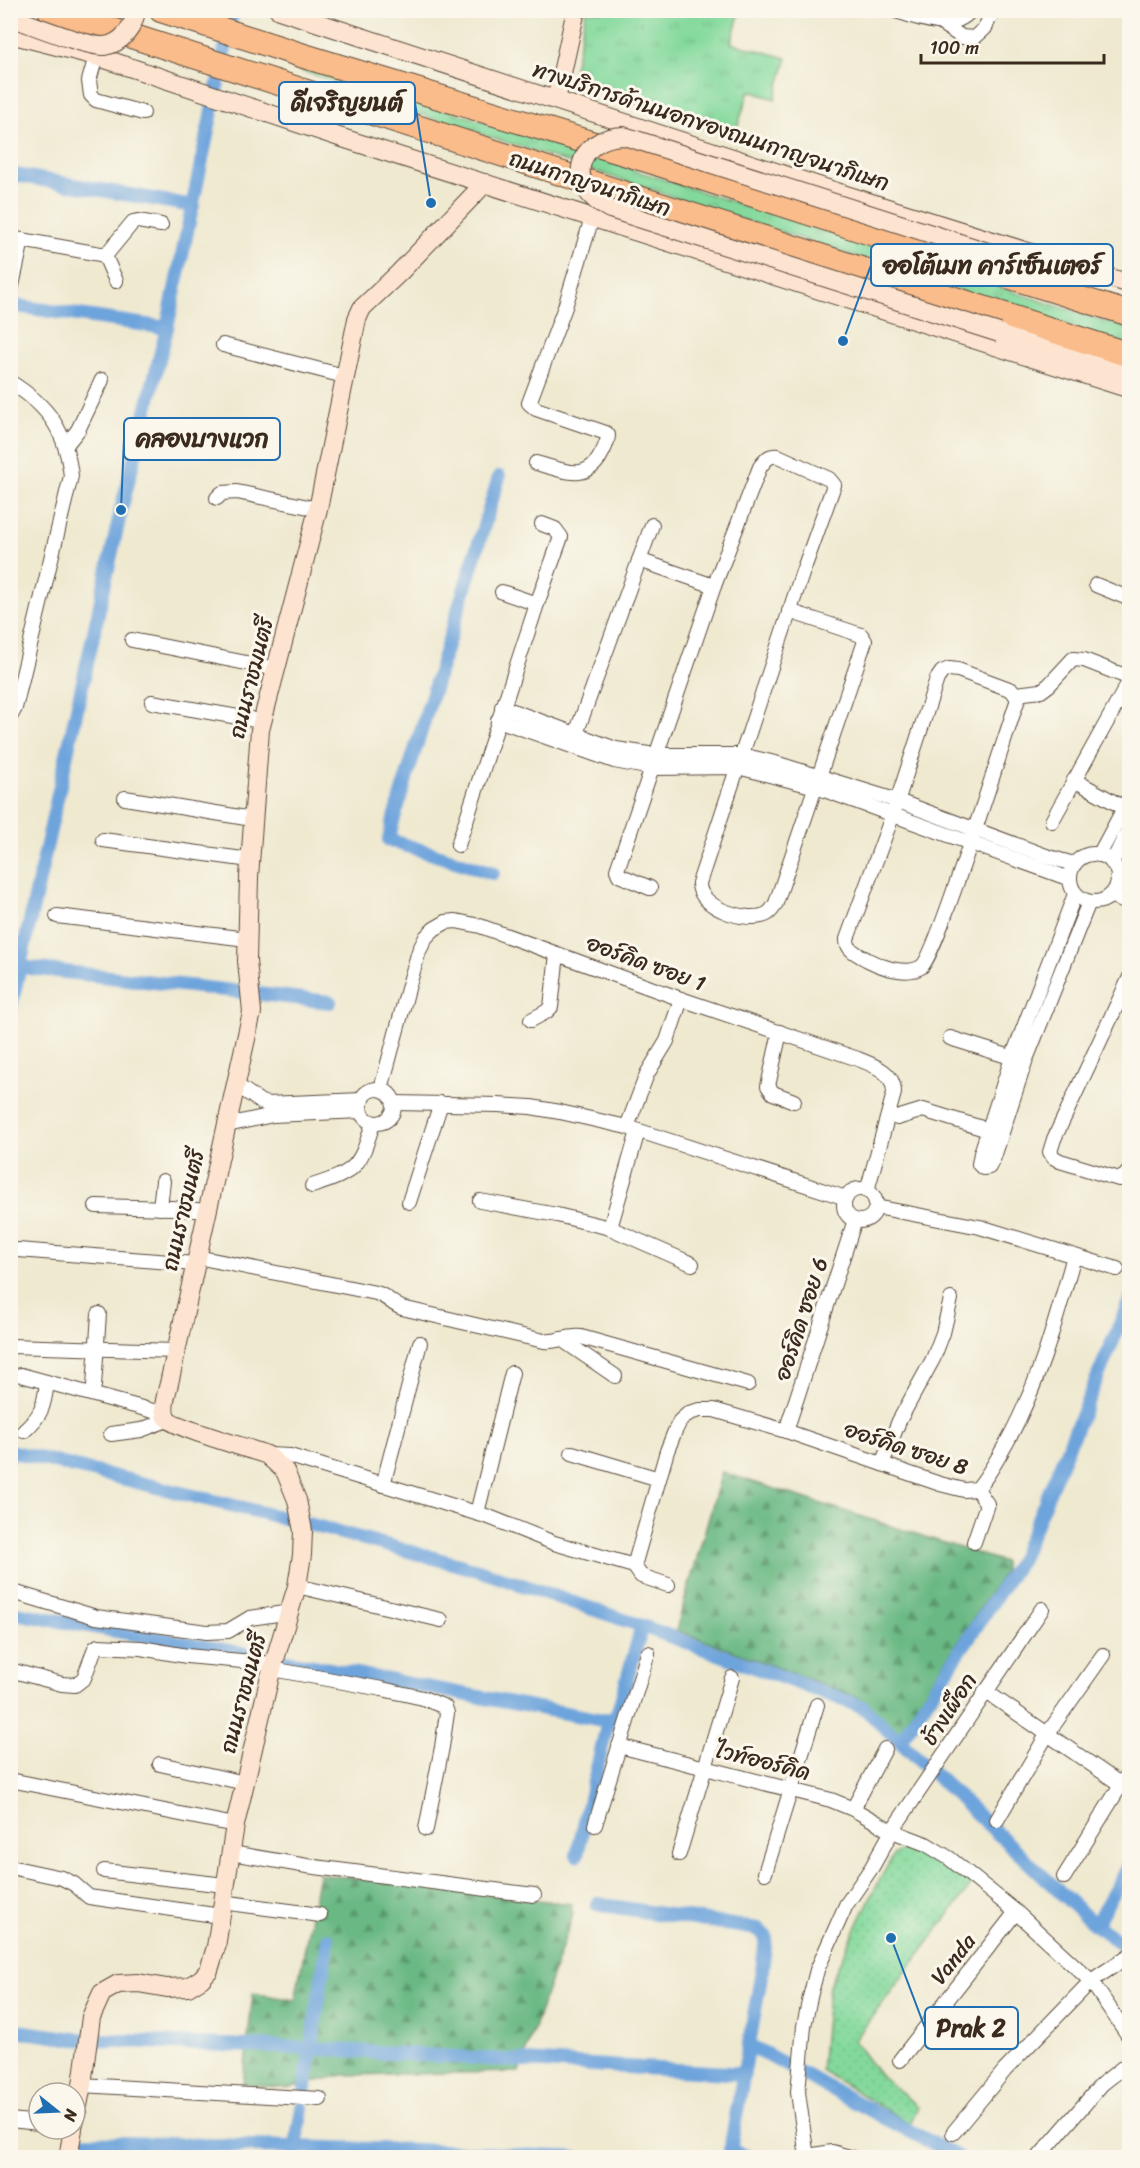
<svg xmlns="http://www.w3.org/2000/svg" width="1140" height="2168" viewBox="0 0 1140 2168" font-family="Sriracha,'Playpen Sans Thai',sans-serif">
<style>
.grass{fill:url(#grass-tufts);stroke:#5f825d;stroke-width:1.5}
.forest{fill:url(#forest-firs);stroke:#527251;stroke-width:1.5}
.garden{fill:url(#garden-dots);stroke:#5f825d;stroke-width:1.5}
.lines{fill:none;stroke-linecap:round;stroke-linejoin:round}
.canal{stroke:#6ea4dc;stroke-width:14}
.street-casing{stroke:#564739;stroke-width:16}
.secondary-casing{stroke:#564739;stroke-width:20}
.highway-casing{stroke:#564739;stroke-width:26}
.street{stroke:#fff;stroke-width:14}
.secondary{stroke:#fde4d0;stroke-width:18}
.highway{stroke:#f9bc8a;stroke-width:24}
.secondary-bridge-casing{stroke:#564739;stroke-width:20;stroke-linecap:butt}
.secondary-bridge{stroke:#fde4d0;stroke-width:18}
.labels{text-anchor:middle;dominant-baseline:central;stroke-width:6;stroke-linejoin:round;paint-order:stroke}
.street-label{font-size:22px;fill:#3b2a1e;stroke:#fbf7ec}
.leader{fill:none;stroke:#1f6fb2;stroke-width:2}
.callout-dot{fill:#1f6fb2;stroke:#fbf7ec;stroke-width:2}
.callout{fill:#fbf7ec;stroke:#1f6fb2;stroke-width:2}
.callout-label{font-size:24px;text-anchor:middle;font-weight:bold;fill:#3b2a1e}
</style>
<defs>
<pattern id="grass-tufts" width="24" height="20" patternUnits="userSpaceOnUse" patternTransform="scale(1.5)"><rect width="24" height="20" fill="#83d99c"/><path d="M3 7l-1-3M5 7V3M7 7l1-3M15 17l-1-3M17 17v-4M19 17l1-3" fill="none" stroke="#72ba86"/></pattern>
<pattern id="forest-firs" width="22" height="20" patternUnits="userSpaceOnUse" patternTransform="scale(1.5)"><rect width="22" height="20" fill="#6ab984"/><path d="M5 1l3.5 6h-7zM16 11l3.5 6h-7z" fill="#58976b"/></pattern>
<pattern id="garden-dots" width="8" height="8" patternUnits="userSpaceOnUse" patternTransform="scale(1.5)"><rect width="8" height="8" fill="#83d99c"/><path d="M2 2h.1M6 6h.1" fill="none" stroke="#72ba86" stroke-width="1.8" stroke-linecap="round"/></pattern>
</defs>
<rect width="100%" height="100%" fill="#fbf7ec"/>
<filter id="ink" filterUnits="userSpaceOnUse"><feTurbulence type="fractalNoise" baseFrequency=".0167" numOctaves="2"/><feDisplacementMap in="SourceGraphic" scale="12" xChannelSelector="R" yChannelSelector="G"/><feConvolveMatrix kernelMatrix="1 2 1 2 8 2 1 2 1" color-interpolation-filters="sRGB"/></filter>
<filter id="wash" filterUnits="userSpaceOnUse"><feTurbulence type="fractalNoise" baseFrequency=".008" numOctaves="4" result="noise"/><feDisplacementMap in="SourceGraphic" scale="24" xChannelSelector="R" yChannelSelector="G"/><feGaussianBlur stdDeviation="1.35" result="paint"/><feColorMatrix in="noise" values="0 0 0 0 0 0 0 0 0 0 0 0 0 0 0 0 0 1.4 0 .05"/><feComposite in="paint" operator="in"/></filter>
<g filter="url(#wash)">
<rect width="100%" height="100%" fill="#efe9d0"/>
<g class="grass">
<polygon points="586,11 740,11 731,43 787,58 775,99 749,91 734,138 571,82"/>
<polygon points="302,66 363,83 1129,329 1129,346 368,97 349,86 300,71"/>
</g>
<g class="forest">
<polygon points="722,1472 1004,1562 1004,1572 898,1733 859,1698 676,1630"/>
<polygon points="319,1874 571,1904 573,1915 519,2072 343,2075 288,2088 243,2084 253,1993 295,2000"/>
</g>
<polygon class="garden" points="915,1844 975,1880 854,2041 878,2073 918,2107 910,2124 821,2070 829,1985 874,1890 894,1854"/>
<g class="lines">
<g class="canal">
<polyline points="10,174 193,206"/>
<polyline points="10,305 167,328"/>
<polyline points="493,873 389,840 392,825 499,477"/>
<polyline points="21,967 330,1002"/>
<polyline points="10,1011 121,510 167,328 233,10"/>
<polyline points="10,1451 312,1525 478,1570 642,1626 863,1707 1095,1925 1130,1949"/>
<polyline points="10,1612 262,1657"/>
<polyline points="286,1661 608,1721 617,1715 642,1626"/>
<polyline points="900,1741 1021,1559 1130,1300"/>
<polyline points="577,1855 608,1721"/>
<polyline points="597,1904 758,1929 766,1937 762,1971 730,2150 752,2158"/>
<polyline points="1095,1925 1130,1864"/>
<polyline points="10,2030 75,2039 322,2049 744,2074"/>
<polyline points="749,2045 960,2158"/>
<polyline points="305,2088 328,1939"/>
<polyline points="79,2142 421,2150 576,2158"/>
<polyline points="294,2158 302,2108"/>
</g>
</g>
</g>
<g filter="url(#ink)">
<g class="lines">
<g class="street-casing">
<g id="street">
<path d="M 893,10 C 917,17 952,34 971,10"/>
<polyline points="942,24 962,37 974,38 985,28 993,10"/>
<polyline points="96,56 89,81 91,95 96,100 143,113"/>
<polyline points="10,238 100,254 105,256 116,281"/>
<polyline points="105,256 133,222 138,221 161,225"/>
<polyline points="10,295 22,240"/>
<polyline points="223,345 344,376"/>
<path d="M 10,382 C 49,406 66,431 71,476 L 15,708 L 10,717"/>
<polyline points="66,445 78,430 102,380"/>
<path d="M 536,463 C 563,470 587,484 602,453 C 605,447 608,442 608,435 L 606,433 L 536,409 L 529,403 L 565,307 L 592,218"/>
<polyline points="217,498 222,493 237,492 318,509"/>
<polyline points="639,560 714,586"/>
<polyline points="1096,585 1130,599"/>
<polyline points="502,592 537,604"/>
<polyline points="132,640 276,669"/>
<path d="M 949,669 L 958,670 L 1012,690 L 1018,699 C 1006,733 936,958 921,967 C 906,976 882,967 868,960 C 859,955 846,950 847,939 L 893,814 L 937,679 L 942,672 Z"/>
<polyline points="1016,694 1041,691 1049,685 1073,659 1084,660 1130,678"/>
<polyline points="152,702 261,721"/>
<polyline points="502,707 616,749 655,755 741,755 775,763 898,801 1049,857 1074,864"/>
<polyline points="498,720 614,761 652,768 738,767 816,787 1070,879"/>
<polyline points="573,742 652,525"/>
<polyline points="1074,780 1130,811"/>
<polyline points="125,798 252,819"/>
<polyline points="1052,821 1130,680"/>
<polyline points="103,840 250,860"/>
<polyline points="458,845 537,604 561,537 555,529 542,524"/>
<circle cx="1094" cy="878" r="24"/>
<polyline points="1099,855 1130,797"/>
<polyline points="1112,863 1130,826"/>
<path d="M 650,888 L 619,875 L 617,870 L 714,586 L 760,467 C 766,459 769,455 778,456 L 829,479 L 834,485 L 802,574 L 699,883 C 698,908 748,924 767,914 C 772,911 773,908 776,903 L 865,641 L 861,635 L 789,611"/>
<polyline points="1075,894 1012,1058 981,1153 979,1164 983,1168 989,1167 994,1157 1025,1062 1089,902"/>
<polyline points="1111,895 1130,905"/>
<polyline points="57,916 247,939"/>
<polyline points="1130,977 1054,1139 1050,1152 1053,1157 1060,1161 1119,1179 1124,1177 1130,1170"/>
<polyline points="531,1020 546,1012 551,1007 557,954"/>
<polyline points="780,1032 768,1086 773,1093 794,1101"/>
<polyline points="950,1038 1020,1060"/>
<polyline points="235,1084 261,1102 267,1104 362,1100"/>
<circle cx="377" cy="1106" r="17"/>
<path d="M 381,1089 L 409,985 L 419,951 L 426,937 L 434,929 L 446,922 L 456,921 L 480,926 L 681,999 L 858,1059 C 876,1066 894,1072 894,1093 L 867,1191"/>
<polyline points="394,1103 498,1105 531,1107 560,1112 627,1127 846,1198"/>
<polyline points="897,1118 923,1110 998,1133"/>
<polyline points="227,1125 273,1115 361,1111"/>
<polyline points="627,1127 647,1074 667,1041 681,999"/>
<path d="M 312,1186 C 356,1172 360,1167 373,1123"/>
<circle cx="860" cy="1205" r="16"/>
<polyline points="480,1201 557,1215 610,1228 692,1264"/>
<polyline points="409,1202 441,1103"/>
<polyline points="96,1206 172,1208 207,1211"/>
<polyline points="876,1207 980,1227 1117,1269"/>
<polyline points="160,1208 163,1181"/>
<polyline points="610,1228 638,1131"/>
<polyline points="18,1250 195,1264"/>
<path d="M 197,1257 L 376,1293 C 389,1297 391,1304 402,1308 L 544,1341 C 558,1343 566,1335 581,1337 L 748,1384"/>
<polyline points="561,1339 615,1376"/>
<polyline points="10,1346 176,1351"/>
<polyline points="21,1375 164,1414"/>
<polyline points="94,1386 99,1314"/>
<path d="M 24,1431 C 42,1415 44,1406 47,1383"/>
<polyline points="786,1431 855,1220"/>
<polyline points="111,1434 141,1430 167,1420"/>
<polyline points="572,1453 659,1479"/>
<polyline points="267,1455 290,1456 489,1517 554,1543 634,1566"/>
<polyline points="882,1464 899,1421 933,1359 943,1333 951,1299"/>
<polyline points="383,1485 420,1343"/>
<polyline points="477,1513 512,1373"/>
<polyline points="974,1542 987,1504 977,1489"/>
<path d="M 668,1585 L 641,1576 L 634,1566 L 667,1451 L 675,1431 L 680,1421 L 689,1413 L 700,1410 L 714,1410 L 786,1431 L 940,1484 L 964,1490 L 977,1489 C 989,1475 998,1458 1007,1442 C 1039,1384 1056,1320 1074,1256"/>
<polyline points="297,1586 441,1620"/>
<polyline points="10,1591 96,1617 207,1632 228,1631 250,1618 291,1612"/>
<polyline points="272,1669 382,1689 423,1698 445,1707 447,1713 442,1747 426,1829"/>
<polyline points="10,1670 62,1684 75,1685 84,1678 95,1648 98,1646 141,1648 187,1656 274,1664"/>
<polyline points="985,1691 1120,1784"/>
<polyline points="619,1746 831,1800 853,1809 892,1831 926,1844 949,1858 1016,1912 1091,1981 1130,2038"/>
<polyline points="160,1764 245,1783"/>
<polyline points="10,1780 235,1825"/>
<polyline points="853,1809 885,1749"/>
<polyline points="997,1820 1048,1733 1103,1655"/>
<polyline points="595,1825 648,1653"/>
<polyline points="231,1853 307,1866 534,1895"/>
<polyline points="679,1854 732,1678"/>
<polyline points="10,1867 62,1878 74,1884 89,1897 221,1916"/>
<polyline points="104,1871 225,1885"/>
<polyline points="765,1873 817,1705"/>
<polyline points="1064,1877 1130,1770"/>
<polyline points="222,1902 320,1915"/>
<polyline points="900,2060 1016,1912"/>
<polyline points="82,2085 320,2099"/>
<polyline points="10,2120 39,2123"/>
<polyline points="953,2133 1005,2070 1091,1981 1130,1955"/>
<polyline points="808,2156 832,2152 853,2158"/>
<polyline points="807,2158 798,2092 804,2026 810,1997 817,1970 846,1905 872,1867 892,1831 1042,1609"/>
<polyline points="1038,2158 1102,2084 1130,2062"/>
</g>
</g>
<g class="secondary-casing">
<g id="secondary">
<polyline points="279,10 846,195 1130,284"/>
<polyline points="10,34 96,56 336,136 1130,389"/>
<polyline points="556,100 576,10"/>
<polyline points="999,333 1130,375"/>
<path d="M 75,2121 L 82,2085 L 91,2017 L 102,1993 L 118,1984 L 138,1983 L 167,1988 L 188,1987 L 201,1979 L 209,1970 L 216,1947 L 235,1825 L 270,1676 L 297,1586 L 302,1555 L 303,1531 L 297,1500 L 285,1471 L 267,1455 C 252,1449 171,1427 166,1417 C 161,1407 168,1390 170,1379 L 252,1012 L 247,961 L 249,877 L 260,730 L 318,509 L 357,319 L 362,308 L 399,273 L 485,183"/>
<polyline points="68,2158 73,2129"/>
</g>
</g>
<g class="highway-casing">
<g id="highway">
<polyline points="50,10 1130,355"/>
<polyline points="161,10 304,56 650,161 895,241 1130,314"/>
</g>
</g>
<use href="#street" class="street"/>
<use href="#secondary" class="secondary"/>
<use href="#highway" class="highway"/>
<g class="secondary-bridge-casing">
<g id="secondary-bridge">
<path d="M 10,17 C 31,24 86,47 104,46 C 122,44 134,27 136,10"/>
<path d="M 999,333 L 610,209 C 563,187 576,137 624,136 L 1013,260"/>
</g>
</g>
<use href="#secondary-bridge" class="secondary-bridge"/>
</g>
</g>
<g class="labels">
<g class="street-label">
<text transform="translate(711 126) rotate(18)">ทางบริการด้านนอกของถนนกาญจนาภิเษก</text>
<text transform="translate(590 183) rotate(18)">ถนนกาญจนาภิเษก</text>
<text transform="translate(251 678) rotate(-76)">ถนนราชมนตรี</text>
<text transform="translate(646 963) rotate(20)">ออร์คิด ซอย 1</text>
<text transform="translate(183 1210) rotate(-77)">ถนนราชมนตรี</text>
<text transform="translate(801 1319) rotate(-72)">ออร์คิด ซอย 6</text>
<text transform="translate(906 1448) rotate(18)">ออร์คิด ซอย 8</text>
<text transform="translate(243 1693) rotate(-75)">ถนนราชมนตรี</text>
<text transform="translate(949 1709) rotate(-57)">ช้างเผือก</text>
<text transform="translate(763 1761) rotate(14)">ไวท์ออร์คิด</text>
<text transform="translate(953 1959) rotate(-52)">Vanda</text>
</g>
</g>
<path class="leader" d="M431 203L415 103M843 341L871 265M121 510L124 439M891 1938L925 2028"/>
<g class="callout-dot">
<circle cx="431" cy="203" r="6"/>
<circle cx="843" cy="341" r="6"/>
<circle cx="121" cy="510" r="6"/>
<circle cx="891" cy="1938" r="6"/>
</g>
<g class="callout">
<rect x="279" y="82" width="136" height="42" rx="6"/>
<rect x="871" y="244" width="242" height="42" rx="6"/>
<rect x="124" y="418" width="156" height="42" rx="6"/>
<rect x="925" y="2007" width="93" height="42" rx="6"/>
</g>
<g class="callout-label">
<text x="347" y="111">ดีเจริญยนต์</text>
<text x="992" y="274">ออโต้เมท คาร์เซ็นเตอร์</text>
<text x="202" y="447">คลองบางแวก</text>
<text x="971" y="2036">Prak 2</text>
</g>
<rect width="1140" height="2168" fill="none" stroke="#fbf7ec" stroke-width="36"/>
<g transform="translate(57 2111) rotate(108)"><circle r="28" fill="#fbf7ec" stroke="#aea59a" stroke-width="1.5"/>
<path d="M0-4.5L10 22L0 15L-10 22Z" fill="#1f6fb2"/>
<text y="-9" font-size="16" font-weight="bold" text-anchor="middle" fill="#3b2a1e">N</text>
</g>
<path d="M921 54v9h183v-9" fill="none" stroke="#3b2a1e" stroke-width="3"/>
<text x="930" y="54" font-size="18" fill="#3b2a1e" stroke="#fbf7ec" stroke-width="4.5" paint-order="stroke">100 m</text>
</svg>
